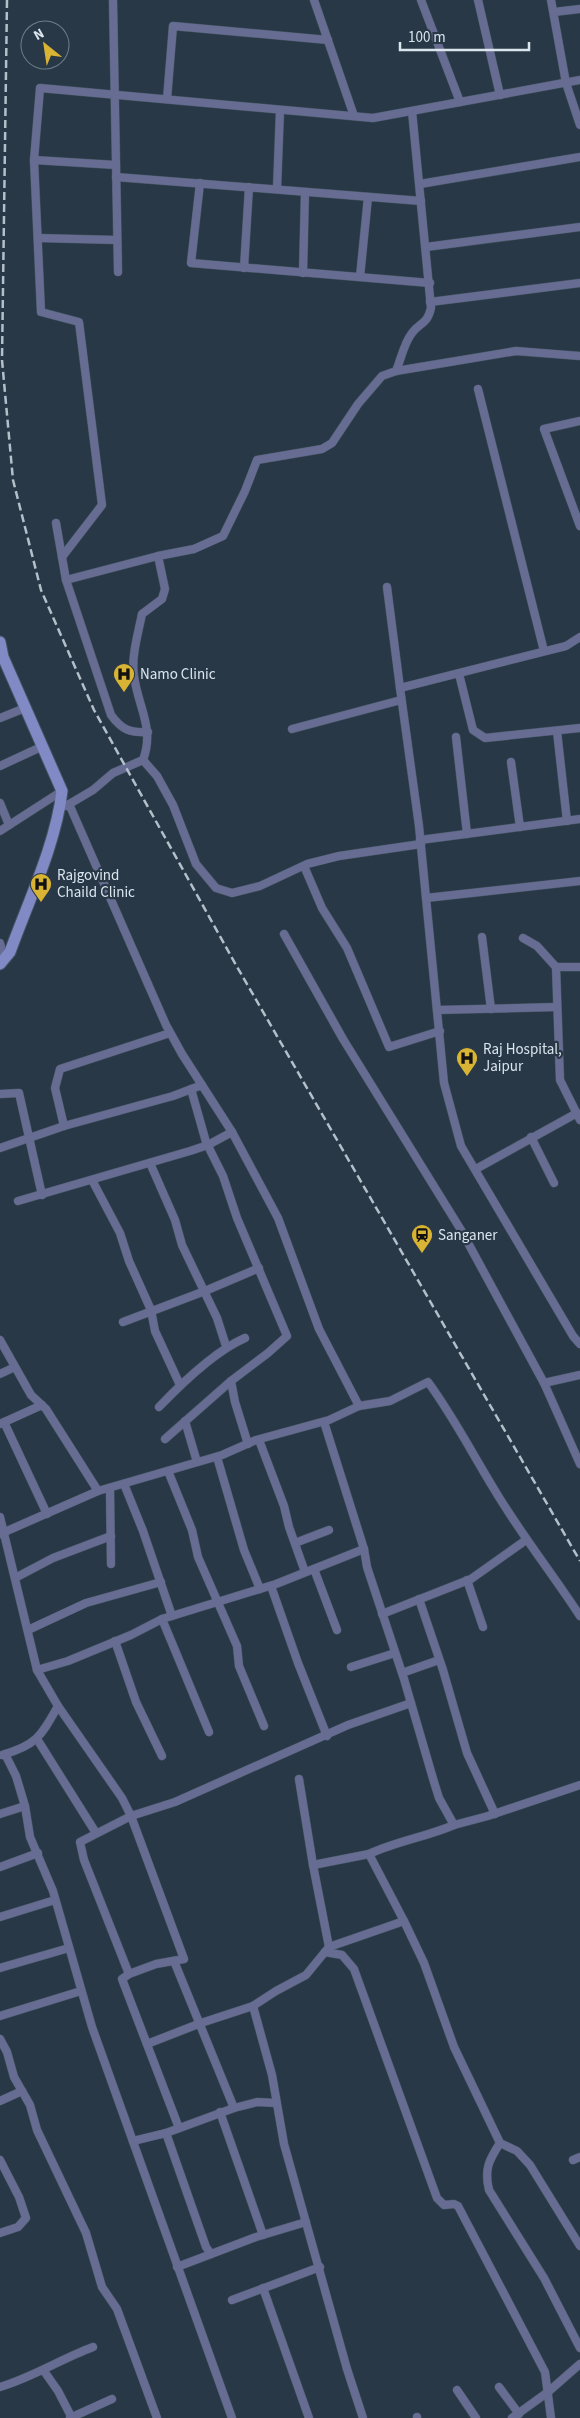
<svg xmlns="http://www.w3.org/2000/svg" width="580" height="2418" viewBox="0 0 580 2418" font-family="'Source Sans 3',sans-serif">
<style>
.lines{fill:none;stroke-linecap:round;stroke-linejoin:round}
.street-casing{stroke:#445462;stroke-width:9}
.secondary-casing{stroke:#445462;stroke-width:13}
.street{stroke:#676d92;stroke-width:8}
.secondary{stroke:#828ac6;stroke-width:11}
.rail{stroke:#b3bfc9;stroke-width:2.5;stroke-dasharray:8 4;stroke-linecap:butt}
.labels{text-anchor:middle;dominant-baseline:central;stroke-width:4.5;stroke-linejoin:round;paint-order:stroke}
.poi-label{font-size:15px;fill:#dae5ee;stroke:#283847;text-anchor:start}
</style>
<rect width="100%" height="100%" fill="#283847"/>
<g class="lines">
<g class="street-casing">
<g id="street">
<polyline points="113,0 118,272"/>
<polyline points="314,0 354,116"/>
<polyline points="421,0 460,102"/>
<polyline points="478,0 500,95"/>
<polyline points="551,0 566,83 580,125"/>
<polyline points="554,12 580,9"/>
<polyline points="167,99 173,26 328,40"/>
<polyline points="34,160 116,165"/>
<polyline points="116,177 421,201"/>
<polyline points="200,183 191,263 430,283"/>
<polyline points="420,184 580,157"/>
<polyline points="277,189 280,110"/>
<polyline points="38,238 117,240"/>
<polyline points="426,247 580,227"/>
<polyline points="244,268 249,187"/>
<polyline points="303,273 305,192"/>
<polyline points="360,277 368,197"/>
<polyline points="430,302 580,283"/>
<path d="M 396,371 C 401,359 404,343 412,333 C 420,322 427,325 431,308 L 412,111"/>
<polyline points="478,389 544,651"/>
<polyline points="580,421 544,429 580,526"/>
<path d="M 56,523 L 66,580 L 111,715 C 122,730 130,733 148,732"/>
<polyline points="62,557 102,505 79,322 41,312 34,160 40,88 373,118 580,80"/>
<polyline points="66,580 158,556"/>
<polyline points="387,587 400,688"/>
<polyline points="580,637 566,646 400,688 419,826 444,1083 461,1146 573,1336 580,1344"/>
<polyline points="459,674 473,730 485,738 580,728"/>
<polyline points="0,718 25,708"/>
<polyline points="292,729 401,700"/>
<polyline points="557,731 567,821"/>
<polyline points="456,737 467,834"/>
<path d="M 143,760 C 155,728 138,707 134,676 C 131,657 138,634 142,614 L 162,599 L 165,589 L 158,556 L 194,549 L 223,536 L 245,491 L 257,460 L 322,449 L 332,443 L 358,404 L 382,376 L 396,371 L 516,351 L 580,356"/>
<polyline points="511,762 520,827"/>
<polyline points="0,766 41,747"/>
<polyline points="0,803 9,825"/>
<polyline points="66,806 93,790 113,773 143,760 157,776 173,805 196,864 216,888 232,893 260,886 307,864 339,856 421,844"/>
<polyline points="0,831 62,791"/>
<polyline points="420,840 580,819"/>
<polyline points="304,866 322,908 347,948 389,1047 440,1031"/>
<polyline points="426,898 580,881"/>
<polyline points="284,934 343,1039 461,1230 544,1383 580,1375"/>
<polyline points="482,937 491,1009"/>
<polyline points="523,938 537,946 556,967 560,1080 580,1120"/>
<polyline points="0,943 4,959"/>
<polyline points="556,967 580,967"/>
<polyline points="437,1010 557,1007"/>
<polyline points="0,1094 19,1093 42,1195"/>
<polyline points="64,1126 55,1088 60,1069 170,1033"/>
<polyline points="531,1137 554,1183"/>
<polyline points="0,1148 64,1126 173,1096 202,1085"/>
<polyline points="150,1163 175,1220 182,1245 217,1318 226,1346"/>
<polyline points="476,1169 577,1113"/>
<polyline points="92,1180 120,1233 129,1261 151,1310 155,1331 180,1385"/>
<polyline points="18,1201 190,1151 208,1145 232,1132"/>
<polyline points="123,1322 205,1291 259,1268"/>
<polyline points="0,1340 31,1395 46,1409 98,1491"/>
<polyline points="0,1374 15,1367"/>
<polyline points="231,1381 235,1402 248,1444"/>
<polyline points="544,1383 580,1464"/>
<path d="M 359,1406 L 390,1401 L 428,1382 C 453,1416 472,1453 494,1489 C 520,1533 552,1573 580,1616"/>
<path d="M 159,1407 C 182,1383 215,1351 245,1338"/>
<polyline points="185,1421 197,1462"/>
<polyline points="4,1422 47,1514"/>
<polyline points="0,1424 42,1405"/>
<polyline points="165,1439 231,1381 268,1353 287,1336 237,1218 223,1176 206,1142 191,1089"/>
<polyline points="259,1440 284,1506 289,1527 305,1572"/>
<polyline points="217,1457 244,1550 260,1589"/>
<polyline points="168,1471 192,1530 198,1557 237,1646 239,1666 264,1726"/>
<polyline points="124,1484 143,1531 172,1616"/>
<polyline points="110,1488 111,1564"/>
<polyline points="0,1517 37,1670 68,1661 131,1635 162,1619 276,1584 364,1549 324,1422"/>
<polyline points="0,1534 98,1491 222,1455 256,1440 329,1420 359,1406 319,1329 278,1218 232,1132 182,1054 166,1025 69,804"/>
<polyline points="295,1543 329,1530"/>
<polyline points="364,1549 367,1567 404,1679 434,1782 439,1798 454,1825 488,1816 580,1785"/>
<polyline points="314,1569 337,1630"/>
<polyline points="15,1578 53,1558 111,1536"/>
<polyline points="467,1580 483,1627"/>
<polyline points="271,1586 298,1663 327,1736"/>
<polyline points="419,1599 443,1670 467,1753 495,1814"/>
<polyline points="382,1614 471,1579 526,1540"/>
<polyline points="162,1619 209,1732"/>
<polyline points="28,1630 86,1603 161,1582"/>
<polyline points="115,1641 136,1702 162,1756"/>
<polyline points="351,1667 395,1653"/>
<polyline points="402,1673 439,1660"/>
<polyline points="58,1706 122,1798 131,1816 184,1959 156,1964 129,1974 84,1860 80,1842 131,1816 175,1802 348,1725 411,1703"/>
<polyline points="37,1739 96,1833"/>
<polyline points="5,1754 16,1776 25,1806 30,1837 53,1891 92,2027 232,2418"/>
<path d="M 2,1755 C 37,1745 41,1736 58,1706 L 37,1670"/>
<polyline points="299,1779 313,1865"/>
<polyline points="0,1814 25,1806"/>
<polyline points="0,1867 38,1853"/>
<polyline points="0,1917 55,1900"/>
<polyline points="404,1921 424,1963 454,2047 500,2143 517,2151 530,2165 580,2246"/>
<polyline points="329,1947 313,1865 369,1854"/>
<polyline points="325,1952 342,1955 354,1969 437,2198 444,2205 454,2204 458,2206 545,2372 551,2418"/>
<polyline points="0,1968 69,1948"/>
<polyline points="129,1974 122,1979 179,2128"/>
<polyline points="0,2016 81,1991"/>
<polyline points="0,2039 7,2052 14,2077 30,2105 37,2130 86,2233 102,2287 117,2309 157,2418"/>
<polyline points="147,2044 201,2023 253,2006"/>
<polyline points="0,2101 22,2091"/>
<polyline points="234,2108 257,2102 276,2103"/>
<polyline points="220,2112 263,2235"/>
<polyline points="166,2133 206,2247 211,2254"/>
<polyline points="133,2141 166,2133 234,2108 174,1961"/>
<path d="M 500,2143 C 489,2160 484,2169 489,2190 L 544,2278 L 580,2348"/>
<polyline points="0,2160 19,2197 26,2218 18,2227 0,2233"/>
<polyline points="573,2160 580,2157"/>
<polyline points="177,2267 256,2237 306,2222"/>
<polyline points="263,2288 309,2418"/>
<polyline points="232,2300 320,2267"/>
<polyline points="44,2371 58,2391 72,2418"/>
<path d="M 0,2387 C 33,2377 61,2359 93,2347"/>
<polyline points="499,2387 519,2414"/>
<polyline points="457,2390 476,2418"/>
<polyline points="417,2417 417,2418"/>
<polyline points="70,2418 112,2399"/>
<path d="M 363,2418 L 347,2369 L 284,2144 L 272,2075 L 253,2006 L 276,1991 L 306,1975 L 329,1947 L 404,1921 L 369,1854 C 397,1841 426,1837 454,1825"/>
<polyline points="512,2418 548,2392 580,2364"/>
</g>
</g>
<g class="secondary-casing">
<path id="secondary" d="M 0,642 L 3,657 L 62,791 C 56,844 28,902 10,952 L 0,964"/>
</g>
<use href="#street" class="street"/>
<use href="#secondary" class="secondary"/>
<polyline class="rail" points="7,0 2,360 13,480 41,590 94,710 236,965 580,1561"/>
</g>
<defs>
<g id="hospital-pin" transform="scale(1.125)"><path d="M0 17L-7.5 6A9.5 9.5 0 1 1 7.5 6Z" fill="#d9b334" stroke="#283847"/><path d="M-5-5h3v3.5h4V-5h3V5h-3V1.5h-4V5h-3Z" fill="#111"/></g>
<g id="station-pin" transform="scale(1.125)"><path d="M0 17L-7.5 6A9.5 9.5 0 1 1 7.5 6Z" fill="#d9b334" stroke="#283847"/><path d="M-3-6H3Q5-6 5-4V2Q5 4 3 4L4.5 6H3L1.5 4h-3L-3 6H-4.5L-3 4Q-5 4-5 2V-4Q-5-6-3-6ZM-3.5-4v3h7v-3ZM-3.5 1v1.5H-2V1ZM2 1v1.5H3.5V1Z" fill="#111"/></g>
</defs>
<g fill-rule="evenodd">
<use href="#hospital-pin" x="124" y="674"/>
<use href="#hospital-pin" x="41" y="884"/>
<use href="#hospital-pin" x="467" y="1058"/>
<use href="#station-pin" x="422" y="1235"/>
</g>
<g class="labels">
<g class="poi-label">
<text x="140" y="674">Namo Clinic</text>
<text x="57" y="875">Rajgovind<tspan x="57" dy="17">Chaild Clinic</tspan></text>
<text x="483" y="1049">Raj Hospital,<tspan x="483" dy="17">Jaipur</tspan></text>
<text x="438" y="1235">Sanganer</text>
</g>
</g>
<g transform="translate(45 45) rotate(330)"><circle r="24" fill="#283847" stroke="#6f7d8a"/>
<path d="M0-4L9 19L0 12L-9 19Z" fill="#d9b334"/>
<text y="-8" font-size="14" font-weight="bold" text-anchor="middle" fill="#dae5ee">N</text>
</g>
<path d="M400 42v8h129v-8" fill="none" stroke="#dae5ee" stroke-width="2.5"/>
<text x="408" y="42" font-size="15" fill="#dae5ee" stroke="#283847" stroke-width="4" paint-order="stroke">100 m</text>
</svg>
